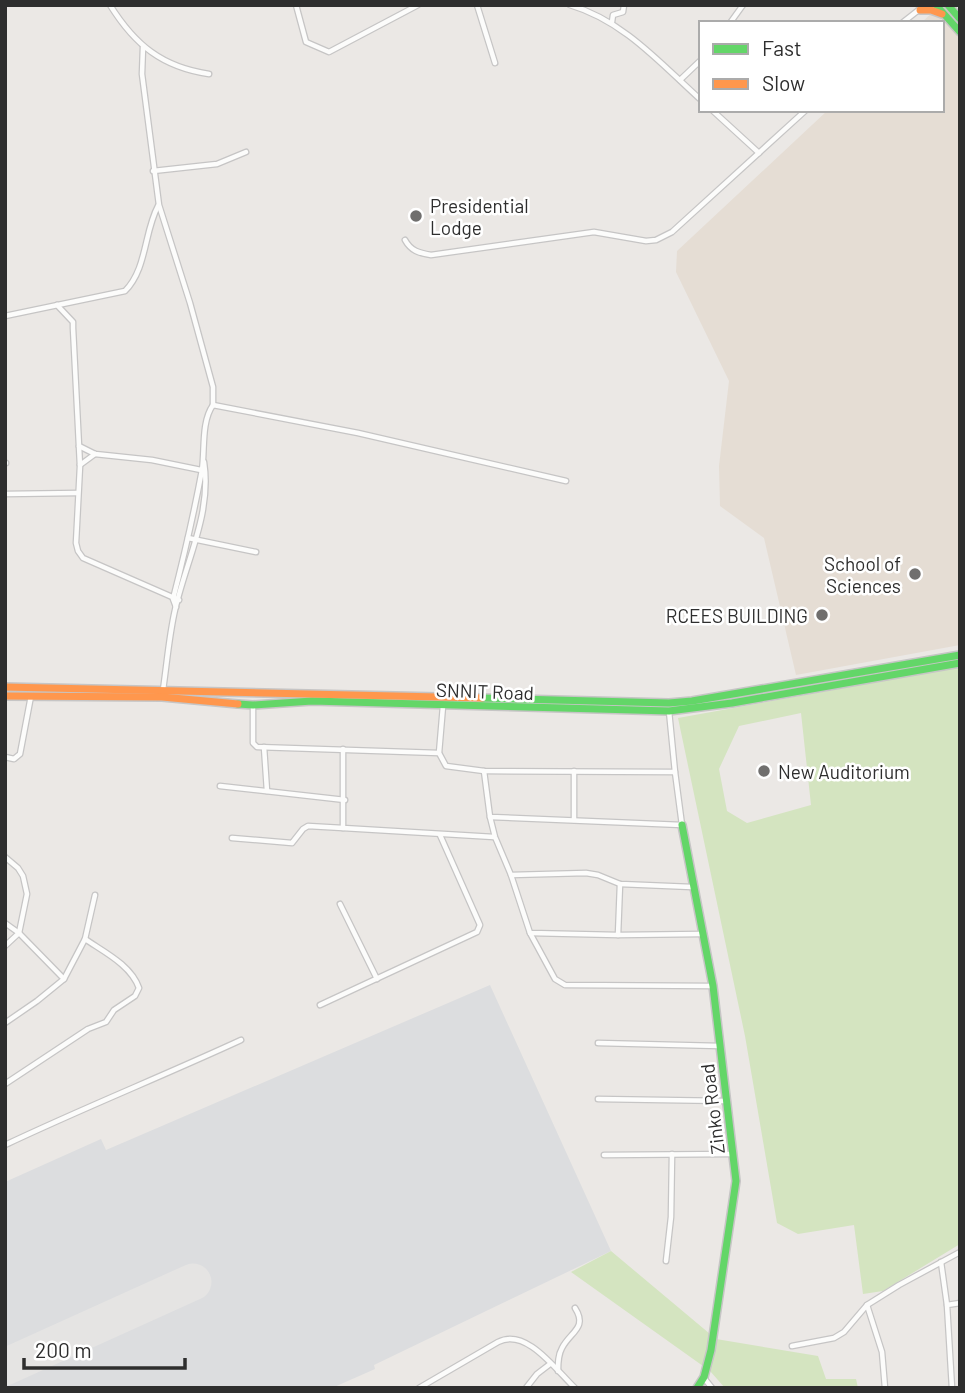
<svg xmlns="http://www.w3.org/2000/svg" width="965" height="1393" viewBox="0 0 965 1393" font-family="Barlow,sans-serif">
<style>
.education{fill:#e5ddd4}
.airport{fill:#dcdddf}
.green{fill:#d4e4c0;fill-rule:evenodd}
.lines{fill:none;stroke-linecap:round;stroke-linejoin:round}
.runway{stroke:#e5e4e3;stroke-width:37}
.street-casing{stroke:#c6c5c5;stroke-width:7}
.fast-casing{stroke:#c6c5c5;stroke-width:10}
.slow-casing{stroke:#c6c5c5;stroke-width:10}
.street{stroke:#fcfcfb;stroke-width:4.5}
.fast{stroke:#63d668;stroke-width:7}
.slow{stroke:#ff974d;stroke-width:7}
.poi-dot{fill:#706f6e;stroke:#fff;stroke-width:2.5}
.labels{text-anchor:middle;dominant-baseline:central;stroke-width:5;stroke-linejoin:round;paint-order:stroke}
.poi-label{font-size:19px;fill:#2e2e2e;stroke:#fff;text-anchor:start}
.street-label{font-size:19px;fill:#2e2e2e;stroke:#fff}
</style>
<rect width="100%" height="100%" fill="#ebe8e5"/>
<polygon class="education" points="936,9 960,39 960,645 796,675 764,538 720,506 719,466 729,381 676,272 677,251 828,110 942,110 942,23 921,23"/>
<polygon class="airport" points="490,985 611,1251 374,1365 375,1369 332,1388 5,1388 5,1182 101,1139 106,1150"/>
<g class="green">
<path d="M 960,667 L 960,1244 L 883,1291 L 863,1294 L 854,1225 L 798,1234 L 777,1223 L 745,1036 L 678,718 ZM 801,713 L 811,805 L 747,823 L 727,811 L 719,769 L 739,726 Z"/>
<polygon points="611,1251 716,1339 818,1356 826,1379 856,1379 858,1388 725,1388 710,1371 571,1272"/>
</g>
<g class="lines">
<polyline class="runway" points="5,1367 193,1282"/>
<g class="street-casing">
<g id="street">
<path d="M 110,5 C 135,45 162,67 209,74"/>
<polyline points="296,5 306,42 329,52 418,5"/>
<polyline points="477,5 495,63"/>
<path d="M 570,5 C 624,21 660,63 701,100"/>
<polyline points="612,22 613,15 623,12 624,5"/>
<polyline points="730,23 743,5"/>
<polyline points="902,23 925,5"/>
<polyline points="143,47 142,74 159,205 190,303 213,387 213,405"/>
<polyline points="680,80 701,60"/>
<polyline points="712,110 759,153"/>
<polyline points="153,171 217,164 246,152"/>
<path d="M 405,240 C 411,251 419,253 431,255 L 594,232 L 646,241 L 656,240 L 672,232 L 806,110"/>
<polyline points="57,305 73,322 73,328 80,466 76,543 78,551 83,558 179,600"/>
<path d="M 5,316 L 125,291 C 147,269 144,232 158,206"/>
<polyline points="79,446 95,454 152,460 201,470"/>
<polyline points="5,463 6,463"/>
<polyline points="80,465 95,454"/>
<polyline points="5,494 78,493"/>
<polyline points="188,538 256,552"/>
<path d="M 176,607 L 173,599 C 184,556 194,513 202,470 C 205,450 201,422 213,405 L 358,433 L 566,481"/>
<path d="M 163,690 C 167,663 169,636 175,610 C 186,561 212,513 204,462"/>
<polyline points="253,705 253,743 257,747 439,753"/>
<polyline points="443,706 439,753 446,766 484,771 675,772 669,711"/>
<polyline points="264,747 267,791"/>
<polyline points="343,749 343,828 494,837"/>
<polyline points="5,757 14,759 20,754 31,696"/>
<polyline points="484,771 490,817 682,825 675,772"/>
<polyline points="220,786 345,800"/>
<polyline points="490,817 495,837 511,875 586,873 598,875 620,884 692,887"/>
<polyline points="574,820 574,771"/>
<polyline points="232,838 292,843 303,829 308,826 343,828"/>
<polyline points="5,857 18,868 23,876 27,894 19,933 5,946"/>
<polyline points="511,875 530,933 618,935"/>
<polyline points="620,884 618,935 702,934"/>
<polyline points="340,904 377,979"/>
<polyline points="5,923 19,933 64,979 37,1001 5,1023"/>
<polyline points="530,933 555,979 565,985 713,986"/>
<polyline points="64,979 85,939 95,895"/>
<polyline points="320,1005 477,932 480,925 440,835"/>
<polyline points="598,1043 720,1046"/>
<path d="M 5,1084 L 88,1029 L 106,1022 L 114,1010 L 135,996 L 139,988 C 131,965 104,952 85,939"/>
<polyline points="598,1099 727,1101"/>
<path d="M 5,1145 C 83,1108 163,1076 241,1040"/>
<polyline points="604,1155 733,1154"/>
<polyline points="666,1261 671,1217 672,1154"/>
<polyline points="941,1262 947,1305"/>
<polyline points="867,1305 882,1352 885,1388"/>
<polyline points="792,1346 834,1338 844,1332 867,1305 899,1285 960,1252"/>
<path d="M 558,1371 C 558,1363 558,1355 562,1348 C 570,1332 588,1328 575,1308"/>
<polyline points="704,1378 712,1388"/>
<path d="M 419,1388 L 498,1342 C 526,1327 556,1370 575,1388"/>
<polyline points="526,1388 537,1374 550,1364"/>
<polyline points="952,1388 947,1305 960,1303"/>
</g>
</g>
<g class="fast-casing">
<g id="fast">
<polyline points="936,5 960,32"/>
<polyline points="948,5 960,19"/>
<polyline points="482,698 669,703 692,701 960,655"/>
<polyline points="238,704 253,705 312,701 669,711 732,703 960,663"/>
<polyline points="682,825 713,986 736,1181 711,1350 704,1377 697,1388"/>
</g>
</g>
<g class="slow-casing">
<g id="slow">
<polyline points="920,10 931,10 942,14"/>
<polyline points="5,687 482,698"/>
<polyline points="5,696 162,697 238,704"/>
</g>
</g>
<use href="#street" class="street"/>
<use href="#fast" class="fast"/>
<use href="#slow" class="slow"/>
</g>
<g class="poi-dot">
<circle cx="416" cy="216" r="7"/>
<circle cx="915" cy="574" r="7"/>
<circle cx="822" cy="615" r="7"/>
<circle cx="764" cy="771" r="7"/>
</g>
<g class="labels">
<g class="poi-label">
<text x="430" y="205">Presidential<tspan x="430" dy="22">Lodge</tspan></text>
<text x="901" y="563" text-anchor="end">School of<tspan x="901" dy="22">Sciences</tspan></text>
<text x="808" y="615" text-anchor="end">RCEES BUILDING</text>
<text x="778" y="771">New Auditorium</text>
</g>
<g class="street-label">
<text transform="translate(485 691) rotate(2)">SNNIT Road</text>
<text transform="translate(712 1109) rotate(-97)">Zinko Road</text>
</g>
</g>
<rect width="965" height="1393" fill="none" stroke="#2e2e2e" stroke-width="14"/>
<rect x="699" y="21" width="245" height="91" fill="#ffffff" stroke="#ababab" stroke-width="2"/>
<rect x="713" y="44" width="35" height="10" fill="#63d668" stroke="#ababab" stroke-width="2"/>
<text x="762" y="56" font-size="21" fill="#2e2e2e">Fast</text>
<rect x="713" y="79" width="35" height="10" fill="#ff974d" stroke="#ababab" stroke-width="2"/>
<text x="762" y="91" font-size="21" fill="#2e2e2e">Slow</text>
<path d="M24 1358v10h161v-10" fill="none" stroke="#2e2e2e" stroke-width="3.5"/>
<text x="35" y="1358" font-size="21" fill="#2e2e2e" stroke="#ffffff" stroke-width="5" paint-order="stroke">200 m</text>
</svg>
